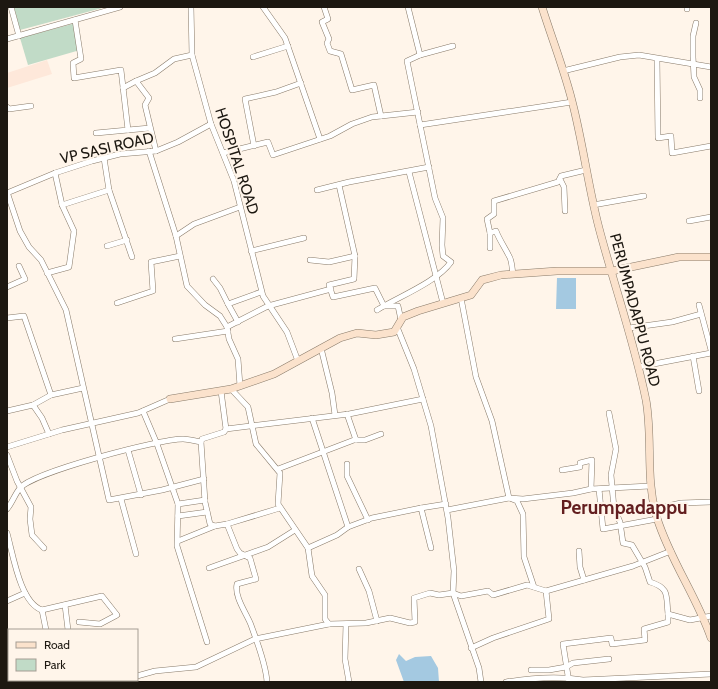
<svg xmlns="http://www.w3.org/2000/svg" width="718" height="689" viewBox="0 0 718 689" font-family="Cabin,sans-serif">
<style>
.medical{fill:#fee8da}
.green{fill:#c1dbc7}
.water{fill:#a4c9e1}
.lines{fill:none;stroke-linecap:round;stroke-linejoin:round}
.street-casing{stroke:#887a69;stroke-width:6}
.secondary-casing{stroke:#887a69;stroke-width:8}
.street{stroke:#fff;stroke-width:5}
.secondary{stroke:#fbe2cc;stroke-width:7}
.labels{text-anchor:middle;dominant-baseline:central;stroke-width:4;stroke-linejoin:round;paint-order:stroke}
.street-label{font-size:15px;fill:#1d1811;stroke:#fff5ea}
.district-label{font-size:19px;font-weight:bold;fill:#631e1f;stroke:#fff5ea}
</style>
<rect width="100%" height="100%" fill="#fff5ea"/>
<polygon class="medical" points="47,60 52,74 7,88 7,73"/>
<g class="green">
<polygon points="14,7 106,7 20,30"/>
<polygon points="76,23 80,50 28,65 20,38"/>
</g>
<g class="water">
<polygon points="557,278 576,278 576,309 556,309"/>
<polygon points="399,654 406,661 415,657 431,656 438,668 439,682 404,682 396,660"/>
</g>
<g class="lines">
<g class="street-casing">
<g id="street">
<polyline points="11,7 19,36"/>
<polyline points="191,7 192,55 211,124 234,181 263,296 287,332 298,361"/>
<polyline points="263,7 285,38 320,139"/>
<polyline points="324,7 328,19 322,22 329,39 327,43 330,51 341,54 352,90 374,85 381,116"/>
<polyline points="687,9 687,7"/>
<polyline points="75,20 81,59 73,63 74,78 121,70 128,130 96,133"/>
<polyline points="696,23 693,36 693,57 694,77 700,90 700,98"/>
<polyline points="7,39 120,7"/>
<polyline points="420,55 453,46"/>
<polyline points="253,57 288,46"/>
<polyline points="657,60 658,138 671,136 672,153 711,146"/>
<polyline points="563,71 620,57 639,55 711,67"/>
<polyline points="136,81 155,73 174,59 192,55"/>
<polyline points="123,88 136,81 149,98 145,105 156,151"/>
<polyline points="7,107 9,109 31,106"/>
<polyline points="420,125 572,102"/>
<polyline points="128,130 150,128"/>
<polyline points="254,146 245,99 276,92 301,83"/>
<polyline points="149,151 176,236 187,286 205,305 220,316 227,327 229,339 238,359 240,386"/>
<polyline points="223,153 268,142 273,155 330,136 352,124 372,117 418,112"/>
<polyline points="409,172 443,303"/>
<polyline points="560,179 564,187 565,211"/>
<polyline points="339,185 355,256 354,279 329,285 333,297 375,288 384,306 398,306 401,320"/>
<polyline points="109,190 132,257"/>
<polyline points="317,190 349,182 429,167"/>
<polyline points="7,192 20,231 29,247 41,260 66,310 109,500 162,490 204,479"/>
<polyline points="7,193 55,173 92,161 120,154 156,151 178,142 211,124"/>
<polyline points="62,205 109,190 104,158"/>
<polyline points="593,205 644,196"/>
<polyline points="689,221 711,217"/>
<polyline points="490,233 490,248"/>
<polyline points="176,236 194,224 240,207"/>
<polyline points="107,246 127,240"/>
<polyline points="251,251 304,238"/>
<polyline points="310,260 329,262 355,256"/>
<polyline points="47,273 69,267 74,231 62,205 55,173"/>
<path d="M 513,274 C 512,269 512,260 509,256 C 505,248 499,239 496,231 L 490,233 L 487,219 L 494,214 L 494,201 L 558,182 L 561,176 L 586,170"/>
<polyline points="213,279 220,288 228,304"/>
<polyline points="7,287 25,279 19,266"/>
<polyline points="461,298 476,377 492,421 509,498"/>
<polyline points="117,303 153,291 151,262 180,256"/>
<polyline points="699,305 711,350"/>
<path d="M 377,310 C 398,297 437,282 451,262 L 443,256 L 442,245 L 443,218 L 435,198 L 407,61 L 420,55 L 408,7"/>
<polyline points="7,318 24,316 51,395 83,388"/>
<polyline points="238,322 228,304 261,292"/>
<polyline points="227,327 268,306 331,289"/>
<polyline points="397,327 414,369 431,426 448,518 454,571 453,593 479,668 481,682"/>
<polyline points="629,328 672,322 701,314"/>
<polyline points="175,339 228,331"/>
<polyline points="321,348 332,393 335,415"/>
<polyline points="693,356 699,391"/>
<polyline points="638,367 711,353"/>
<polyline points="231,389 248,407 256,444 280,473 278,504 308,548 312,576 325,595 325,619 329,624 366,623 390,618 410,623 415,622 414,598 430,593 439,595 453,593 461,596 488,591 493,595 527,585 546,591 549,619 493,638 471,648"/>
<path d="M 221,391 L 226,429 L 224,432 L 202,439 L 201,442 L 205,502 L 210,524 L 215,526 L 227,524 L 237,549 L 240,553 L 250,558 L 256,579 L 237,584 C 234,597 247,614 251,625 C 257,642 266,664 267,682"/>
<polyline points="7,411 33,405"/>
<polyline points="143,411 157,444 178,504 205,500"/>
<path d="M 609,413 L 616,449 L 611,475 L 614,508 L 620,522 L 623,543 L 632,545 L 645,567 L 650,582 C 670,588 666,596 668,614 L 690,620 L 711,616"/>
<polyline points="347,414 356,440"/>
<polyline points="226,429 349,414 423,399"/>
<polyline points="49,434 42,418 33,405 51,395"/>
<polyline points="7,447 62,430 138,413 170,399"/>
<polyline points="128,450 141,495"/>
<polyline points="7,455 17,481 31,507 30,519 32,535 44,548"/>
<polyline points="347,464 347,476 368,520"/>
<polyline points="278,469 354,440 365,440 381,434"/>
<polyline points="562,470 580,467 580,463 592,460 591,489"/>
<polyline points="599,489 603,529 657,519"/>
<polyline points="121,499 136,554"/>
<polyline points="512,499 517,501 523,514 524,557 534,587"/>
<polyline points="178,504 177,546 207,642"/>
<polyline points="421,508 446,504"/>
<path d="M 7,509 C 12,503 15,494 20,488 C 34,472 159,439 183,439 C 188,439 195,441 201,442"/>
<polyline points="654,509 681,503 711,502"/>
<polyline points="447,510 509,498 523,499 573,493 591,489 650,486"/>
<polyline points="178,516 207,512"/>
<polyline points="227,524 280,508"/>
<polyline points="348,527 372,518 421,508 431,548"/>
<path d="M 7,533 C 13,554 20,603 42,610 L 102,596 L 117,615 L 100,624 L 79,622"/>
<polyline points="178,541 215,526"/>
<polyline points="308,548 337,535 348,527 312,418"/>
<polyline points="579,551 580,567 584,580"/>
<polyline points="209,568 268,547 295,530"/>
<polyline points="359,569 369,591 377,621"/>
<polyline points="546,591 633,566 671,551"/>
<polyline points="7,601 25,593"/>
<polyline points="65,605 68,630"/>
<polyline points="42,610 46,630"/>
<polyline points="346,624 345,659 349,682"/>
<polyline points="7,641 9,640"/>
<polyline points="531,670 549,670 566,667 573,663 609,659"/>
<polyline points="137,676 155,671 196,667 255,639 329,624"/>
<polyline points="51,680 52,682"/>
<polyline points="110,680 112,680"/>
<polyline points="130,680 130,682"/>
<path d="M 506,682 C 531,678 558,676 583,680 L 711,674"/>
<polyline points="569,682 563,644 611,638 612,644 645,640 644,629 668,622 668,614"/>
</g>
</g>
<g class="secondary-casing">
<g id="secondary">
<path d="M 542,7 C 552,39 564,69 572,101 C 583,143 588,186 599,228 C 614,285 634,341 646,400 C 653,439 645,479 657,518 C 670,560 697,597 711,638"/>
<polyline points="170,399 231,389 274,374 340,338 357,333 376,335 394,332 403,317 418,311 471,295 482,280 486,279 501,275 557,271 612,271 679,257 711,257"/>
</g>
</g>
<use href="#street" class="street"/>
<use href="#secondary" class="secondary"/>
</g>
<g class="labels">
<g class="street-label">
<text transform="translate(107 148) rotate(-13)">VP SASI ROAD</text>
<text transform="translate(237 161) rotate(72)">HOSPITAL ROAD</text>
<text transform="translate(635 310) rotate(75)">PERUMPADAPPU ROAD</text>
</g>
<g class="district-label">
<text x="624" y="507">Perumpadappu</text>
</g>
</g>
<rect width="718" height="689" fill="none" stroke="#1d1811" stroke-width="16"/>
<rect x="8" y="629" width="130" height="52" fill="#fff5ea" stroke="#a59d93"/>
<rect x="16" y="642" width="20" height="6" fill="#fbe2cc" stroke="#a59d93"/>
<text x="44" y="649" font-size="12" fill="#1d1811">Road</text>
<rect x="16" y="659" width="20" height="12" fill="#c1dbc7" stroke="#a59d93"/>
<text x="44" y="669" font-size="12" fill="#1d1811">Park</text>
</svg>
